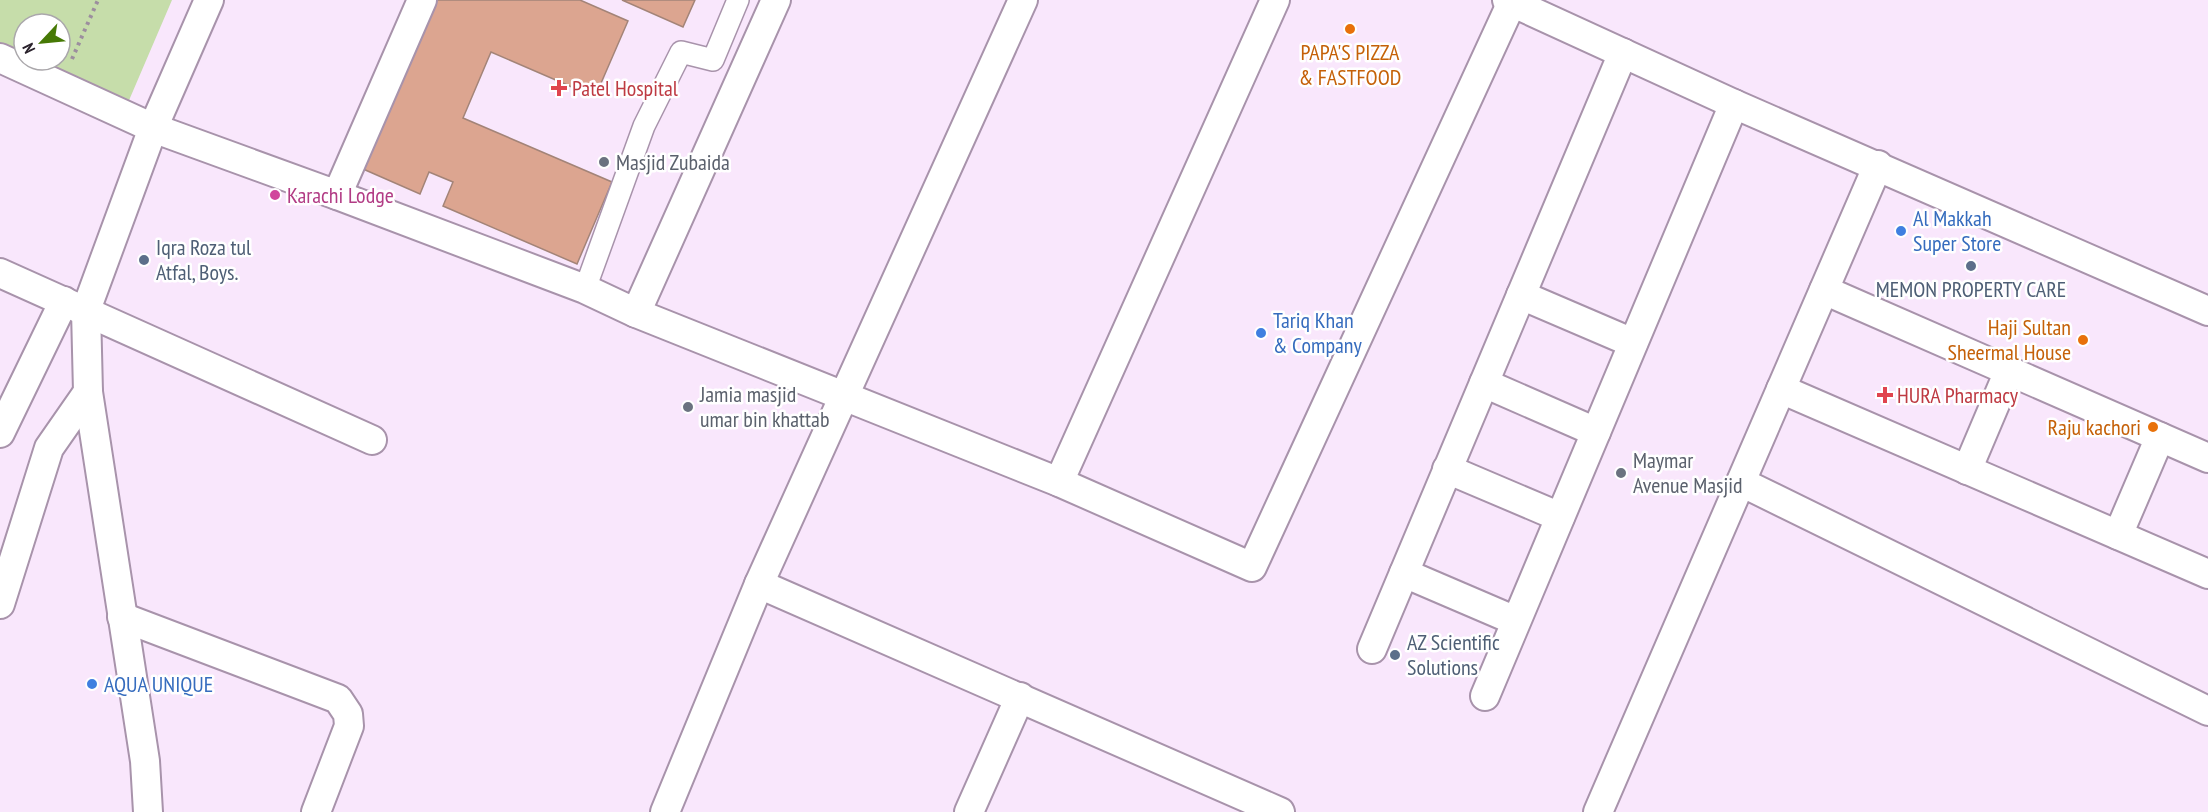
<svg xmlns="http://www.w3.org/2000/svg" width="2208" height="812" viewBox="0 0 2208 812" font-family="'PT Sans Narrow',sans-serif">
<style>
.green{fill:#c6ddaa;fill-rule:evenodd}
.building{fill:#dca590;stroke:#a38478;stroke-width:1.5}
.lines{fill:none;stroke-linecap:round;stroke-linejoin:round}
.pedestrian-casing{stroke:#a893ab;stroke-width:24}
.minor-casing{stroke:#a893ab;stroke-width:32}
.path{stroke:#9c8e9e;stroke-width:4;stroke-dasharray:3 4.5;stroke-linecap:butt}
.pedestrian{stroke:#fff;stroke-width:21}
.minor{stroke:#fff;stroke-width:28}
.food-dot{fill:#e8710a;stroke:#fff;stroke-width:2}
.health-dot{fill:#e0444e;stroke:#fff;stroke-width:2}
.worship-dot{fill:#6b7280;stroke:#fff;stroke-width:2}
.hotel-dot{fill:#d1479c;stroke:#fff;stroke-width:2}
.shop-dot{fill:#3f7fe0;stroke:#fff;stroke-width:2}
.service-dot{fill:#5c6f8a;stroke:#fff;stroke-width:2}
.labels{text-anchor:middle;dominant-baseline:central;stroke-width:5;stroke-linejoin:round;paint-order:stroke}
.food-label{font-size:22px;fill:#c56008;stroke:#fff;text-anchor:end}
.health-label{font-size:22px;fill:#be3a42;stroke:#fff;text-anchor:start}
.worship-label{font-size:22px;fill:#5b616d;stroke:#fff;text-anchor:start}
.hotel-label{font-size:22px;fill:#b23c85;stroke:#fff;text-anchor:start}
.shop-label{font-size:22px;fill:#366cbe;stroke:#fff;text-anchor:start}
.service-label{font-size:22px;fill:#4e5e75;stroke:#fff;text-anchor:start}
</style>
<rect width="100%" height="100%" fill="#f9e7fc"/>
<path class="green" d="M 0,0 L 172,0 L 124,112 L 0,55 ZM 24,24 L 60,24 L 60,60 L 24,60 Z"/>
<g class="building">
<polygon points="425,0 580,0 628,21 595,97 491,52 463,118 612,182 577,264 443,206 453,182 429,172 420,194 354,165"/>
<polygon points="622,0 695,0 683,27"/>
</g>
<g class="lines">
<g class="pedestrian-casing">
<polyline id="pedestrian" points="585,289 644,126 681,52 713,60 738,0"/>
</g>
<g class="minor-casing">
<g id="minor">
<polyline points="1507,0 1734,104 2208,311"/>
<polyline points="0,58 153,128 337,195 422,0"/>
<polyline points="337,195 585,289 636,313 1059,482 1252,567 1512,2"/>
<polyline points="0,273 372,440"/>
<polyline points="1824,290 2208,458"/>
<polyline points="1521,295 1633,343"/>
<polyline points="636,313 776,0"/>
<polyline points="1484,383 1596,432"/>
<polyline points="1781,389 2208,574"/>
<polyline points="0,433 64,301"/>
<polyline points="1447,469 1560,517"/>
<polyline points="1967,470 2009,371"/>
<polyline points="1059,482 1275,0"/>
<polyline points="1741,482 2208,711"/>
<polyline points="2118,535 2160,437"/>
<polyline points="1404,573 1516,621"/>
<polyline points="759,584 1280,812"/>
<polyline points="0,604 49,448 88,392"/>
<polyline points="122,617 338,699 348,714 349,726 316,812"/>
<polyline points="1372,649 1623,53"/>
<polyline points="1485,696 1734,104"/>
<polyline points="148,812 145,761 88,392 86,310 153,128 209,0"/>
<polyline points="665,812 759,584 1023,0"/>
<polyline points="969,812 1020,697"/>
<polyline points="1598,812 1878,165"/>
</g>
</g>
<polyline class="path" points="72,59 98,0"/>
<use href="#pedestrian" class="pedestrian"/>
<use href="#minor" class="minor"/>
</g>
<g class="food-dot">
<circle cx="1350" cy="29" r="6"/>
<circle cx="2083" cy="340" r="6"/>
<circle cx="2153" cy="427" r="6"/>
</g>
<g class="health-dot">
<path d="M556 79h6v6h6v6h-6v6h-6v-6h-6v-6h6z"/>
<path d="M1882 386h6v6h6v6h-6v6h-6v-6h-6v-6h6z"/>
</g>
<g class="worship-dot">
<circle cx="604" cy="162" r="6"/>
<circle cx="688" cy="407" r="6"/>
<circle cx="1621" cy="473" r="6"/>
</g>
<circle class="hotel-dot" cx="275" cy="195" r="6"/>
<g class="shop-dot">
<circle cx="1901" cy="231" r="6"/>
<circle cx="1261" cy="333" r="6"/>
<circle cx="92" cy="684" r="6"/>
</g>
<g class="service-dot">
<circle cx="144" cy="260" r="6"/>
<circle cx="1971" cy="266" r="6"/>
<circle cx="1395" cy="655" r="6"/>
</g>
<g class="labels">
<g class="food-label">
<text x="1350" y="52" text-anchor="middle">PAPA'S PIZZA<tspan x="1350" dy="25">&amp; FASTFOOD</tspan></text>
<text x="2071" y="327">Haji Sultan<tspan x="2071" dy="25">Sheermal House</tspan></text>
<text x="2141" y="427">Raju kachori</text>
</g>
<g class="health-label">
<text x="572" y="88">Patel Hospital</text>
<text x="1897" y="395">HURA Pharmacy</text>
</g>
<g class="worship-label">
<text x="616" y="162">Masjid Zubaida</text>
<text x="700" y="394">Jamia masjid<tspan x="700" dy="25">umar bin khattab</tspan></text>
<text x="1633" y="460">Maymar<tspan x="1633" dy="25">Avenue Masjid</tspan></text>
</g>
<g class="hotel-label">
<text x="287" y="195">Karachi Lodge</text>
</g>
<g class="shop-label">
<text x="1913" y="218">Al Makkah<tspan x="1913" dy="25">Super Store</tspan></text>
<text x="1273" y="320">Tariq Khan<tspan x="1273" dy="25">&amp; Company</tspan></text>
<text x="104" y="684">AQUA UNIQUE</text>
</g>
<g class="service-label">
<text x="156" y="247">Iqra Roza tul<tspan x="156" dy="25">Atfal, Boys.</tspan></text>
<text x="1971" y="289" text-anchor="middle">MEMON PROPERTY CARE</text>
<text x="1407" y="642">AZ Scientific<tspan x="1407" dy="25">Solutions</tspan></text>
</g>
</g>
<g transform="translate(42 42) rotate(244)"><circle r="28" fill="#ffffff" stroke="#aaa7ab" stroke-width="1.5"/>
<path d="M0-4.5L10 22L0 15L-10 22Z" fill="#467905"/>
<text y="-9" font-size="16" font-weight="bold" text-anchor="middle" fill="#2a222c">N</text>
</g>
</svg>
